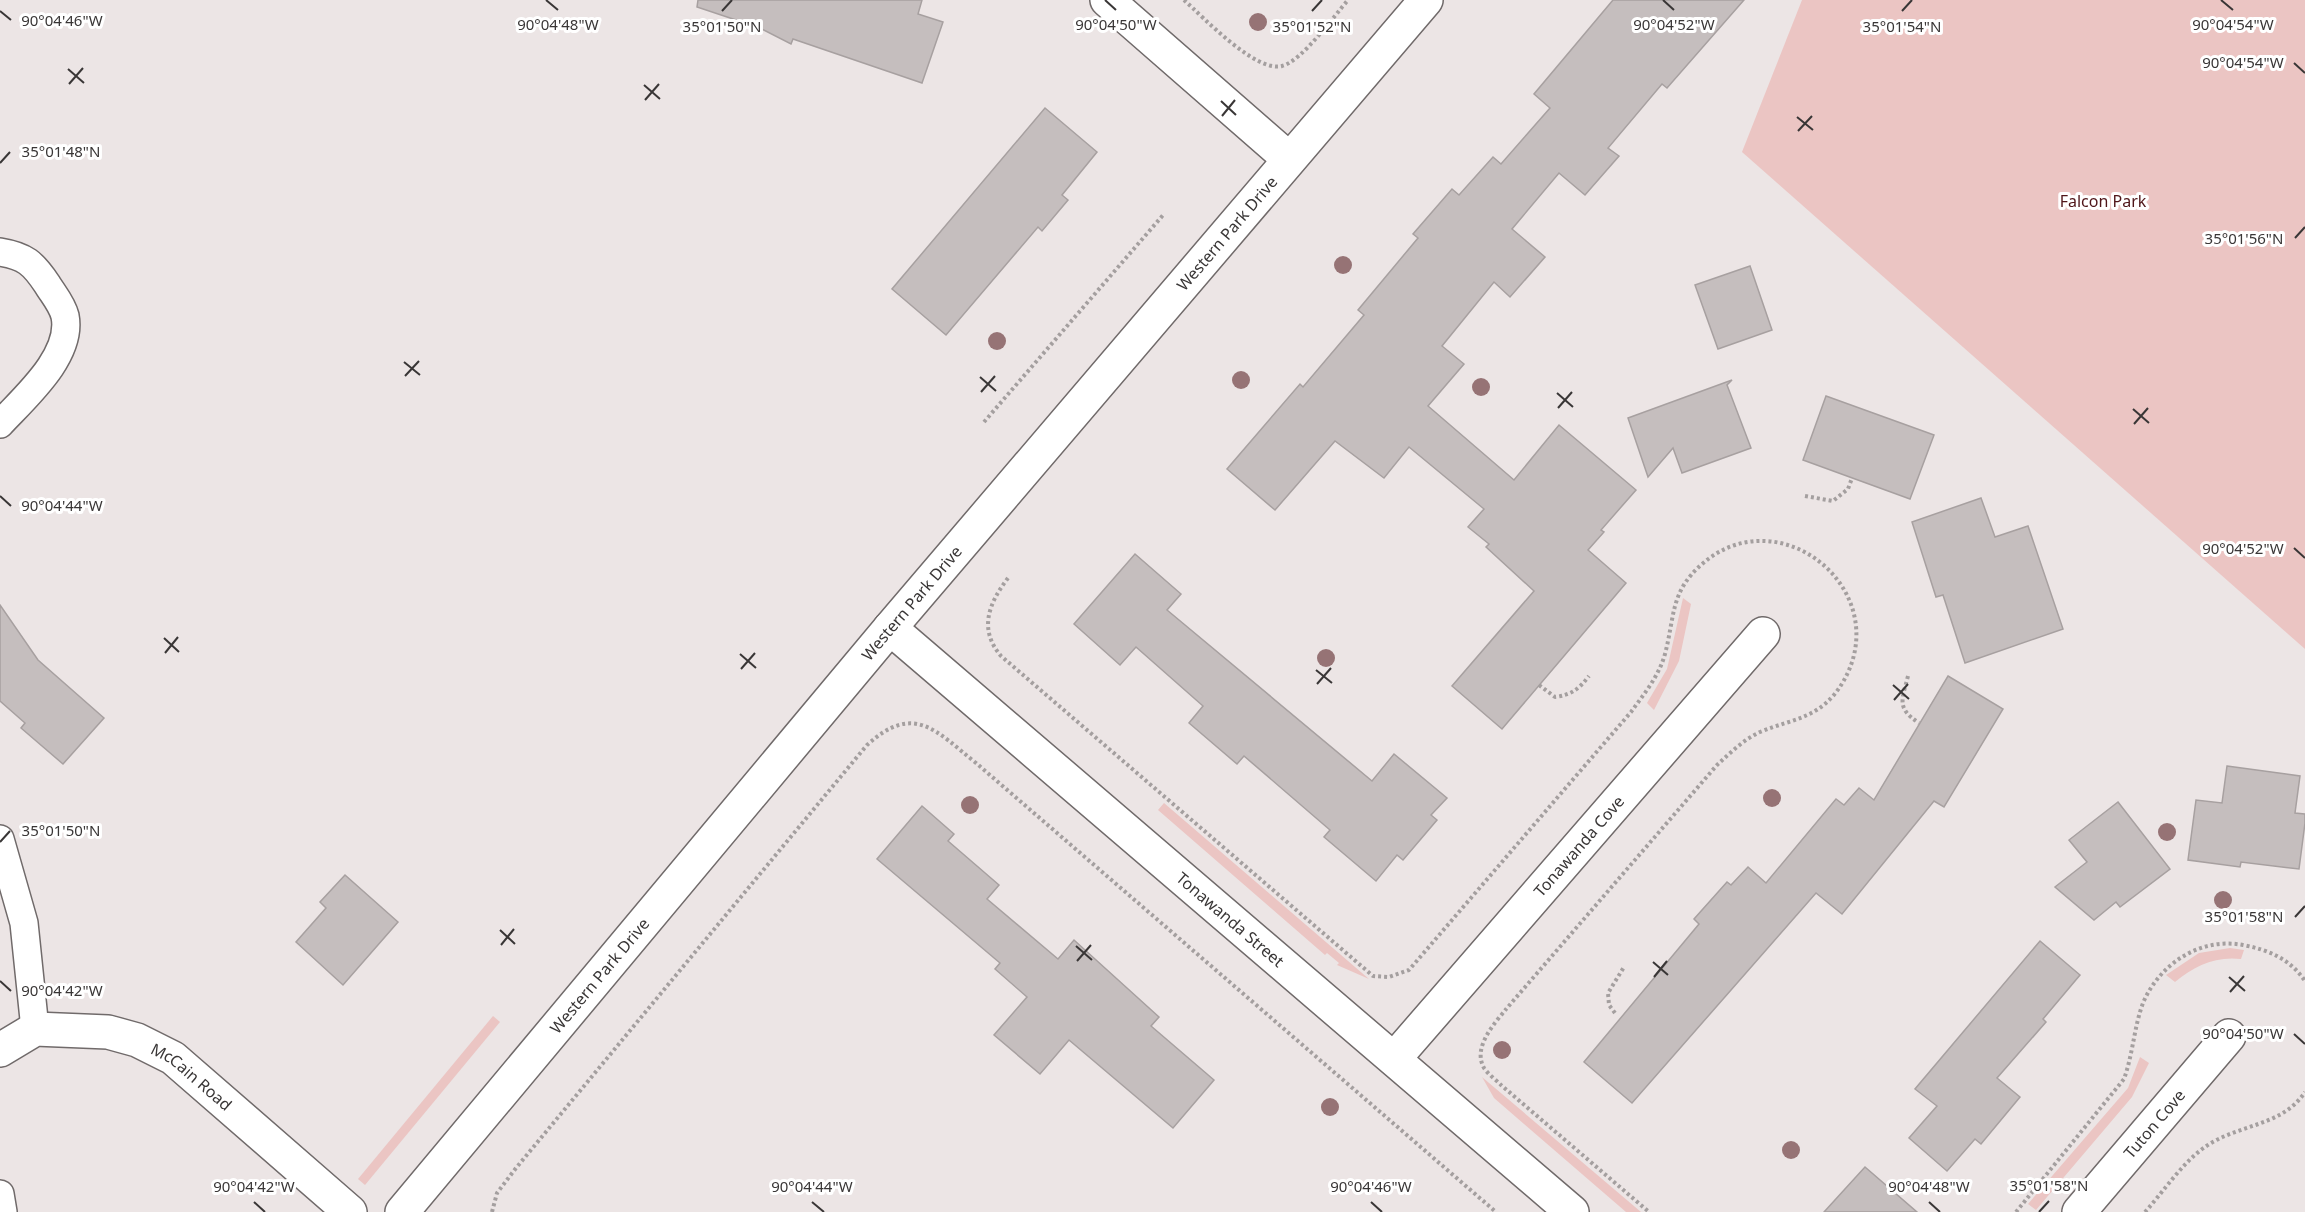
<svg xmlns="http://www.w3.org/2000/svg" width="2305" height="1212" viewBox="0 0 2305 1212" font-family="'Noto Sans',sans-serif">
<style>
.green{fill:#ebc5c3}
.building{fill:#c5bebe;stroke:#a7a0a0;stroke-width:1.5}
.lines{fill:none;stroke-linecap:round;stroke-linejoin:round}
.lane-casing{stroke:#706a6a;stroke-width:30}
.street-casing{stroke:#706a6a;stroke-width:36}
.secondary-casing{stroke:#706a6a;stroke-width:36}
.path{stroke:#a49f9f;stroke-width:4;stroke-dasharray:3 3;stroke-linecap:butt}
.lane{stroke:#fff;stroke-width:27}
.street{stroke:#fff;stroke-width:33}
.secondary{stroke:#fff;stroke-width:33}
.tree{fill:#967375}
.ticks{fill:none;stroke:#393636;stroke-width:2}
.labels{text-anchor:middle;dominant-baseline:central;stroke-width:6;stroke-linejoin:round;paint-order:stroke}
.park-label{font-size:16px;fill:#4f1519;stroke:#fff}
.street-label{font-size:16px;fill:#393636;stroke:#fff}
.ticks-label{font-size:15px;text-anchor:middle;fill:#393636;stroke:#fff;stroke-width:6;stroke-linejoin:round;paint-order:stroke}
</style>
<rect width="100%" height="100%" fill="#ece5e5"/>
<g class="green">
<polygon points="1802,0 2305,0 2305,649 1742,152"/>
<polygon points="1683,598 1691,604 1679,661 1654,710 1647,703 1667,669"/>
<polygon points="1164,803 1369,979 1337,965 1339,963 1327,953 1325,955 1158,810"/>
<path d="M 2230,948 L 2244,950 L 2241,959 C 2215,956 2194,966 2175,982 L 2166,975 L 2199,953 Z"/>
<polygon points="493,1016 500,1022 365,1185 358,1179"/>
<polygon points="2140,1057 2149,1063 2132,1097 2036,1210 2028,1204 2128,1088"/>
<polygon points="1482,1077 1641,1212 1626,1212 1494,1098"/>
</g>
<g class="building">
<polygon points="698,0 922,0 918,14 943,22 922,83 793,39 791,44 760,28 697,7"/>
<polygon points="1613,0 1744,0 1667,88 1662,84 1608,148 1619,156 1585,195 1559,173 1512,229 1545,257 1510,297 1494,282 1442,346 1464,364 1428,406 1514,480 1559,425 1636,490 1601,530 1604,532 1588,550 1626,583 1502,729 1452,686 1534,591 1486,547 1489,544 1468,527 1484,509 1409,447 1384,478 1335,441 1275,510 1227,469 1300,384 1303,387 1364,315 1358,310 1418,238 1413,234 1452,189 1459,195 1493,157 1501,164 1550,108 1534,94"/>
<polygon points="1045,108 1097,152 1062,195 1068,200 1042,231 1038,227 946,335 892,289"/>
<polygon points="1750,266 1772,330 1718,349 1695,285"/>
<polygon points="1732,380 1727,385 1751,448 1682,473 1673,448 1648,477 1628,418"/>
<polygon points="1826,396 1934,435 1910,499 1803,460"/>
<polygon points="1981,498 1995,537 2028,526 2063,629 1965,663 1943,595 1936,597 1912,522"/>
<polygon points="1135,554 1181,594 1167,610 1372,781 1394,754 1447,798 1431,815 1437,820 1403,860 1397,855 1376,881 1324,837 1330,830 1244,756 1237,764 1189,723 1203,706 1136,647 1120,665 1074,624"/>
<polygon points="0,605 38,660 104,718 63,764 21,728 25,723 0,701"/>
<polygon points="1948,676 2003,709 1944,807 1934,801 1842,914 1816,893 1632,1103 1584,1062 1699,924 1694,919 1727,882 1731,885 1748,867 1766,883 1836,799 1844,805 1859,788 1874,800"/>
<polygon points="2227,766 2300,776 2295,813 2305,814 2305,823 2299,869 2241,862 2240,867 2188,860 2196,800 2222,803"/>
<polygon points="2118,802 2170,869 2120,907 2116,902 2094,920 2055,887 2087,862 2069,840"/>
<polygon points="922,806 954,834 948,841 999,885 987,899 1058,959 1074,940 1159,1017 1151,1026 1214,1080 1173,1128 1069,1040 1040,1074 994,1035 1027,997 995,969 1000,963 877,859"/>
<polygon points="345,875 398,922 343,985 296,942 326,908 320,902"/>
<polygon points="2040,941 2080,975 2043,1019 2046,1022 1997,1078 2020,1097 1981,1144 1975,1139 1947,1171 1909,1138 1937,1106 1915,1089"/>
<polygon points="1865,1167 1917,1212 1824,1212"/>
</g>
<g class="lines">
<g class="lane-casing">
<g id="lane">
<path d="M 0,252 C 25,256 33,263 47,284 C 53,294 62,304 65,316 C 73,356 24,398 0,424"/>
<polyline points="0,839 24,923 35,1029"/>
<polyline points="0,1194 3,1212"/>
</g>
</g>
<g class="street-casing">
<g id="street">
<polyline points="1107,0 1289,159"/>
<path id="s1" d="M 890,628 L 1572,1212"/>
<path id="s2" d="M 0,1050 L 35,1029 L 108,1032 L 137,1040 L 173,1058 L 350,1212"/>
<path id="s3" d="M 1394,1059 L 1763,634"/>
<path id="s4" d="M 2079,1212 L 2229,1036"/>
</g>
</g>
<g class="secondary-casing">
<g id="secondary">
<path id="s5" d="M 402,1212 L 890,628 L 1426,0"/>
</g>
</g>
<g class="path">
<path d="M 1184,0 C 1203,17 1256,73 1282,66 C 1302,61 1334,16 1348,0"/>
<polyline points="984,422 1164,214"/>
<polyline points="1805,496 1833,501 1848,489 1852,478"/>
<path d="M 1008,578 C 989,603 978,629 1001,656 L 1373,976 L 1389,977 L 1409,970 L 1631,712 C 1644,694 1659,676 1665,654 C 1675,616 1670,592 1702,564 C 1780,496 1896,591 1843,682 C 1821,719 1794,718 1760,732 C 1743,740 1730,753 1717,765 L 1507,1008 C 1495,1023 1472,1047 1484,1068 C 1488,1074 1496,1080 1501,1085 L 1649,1212"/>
<path d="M 1908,676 C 1902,700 1896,708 1919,723"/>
<path d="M 1539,685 L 1555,697 C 1571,695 1579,689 1589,676"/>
<polyline points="1615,1013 1609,1005 1608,993 1624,967"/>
<path d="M 492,1212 L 497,1193 L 516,1168 L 867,745 C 914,702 936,731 976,763 L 1496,1212"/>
<path d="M 2016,1212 L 2124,1079 C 2133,1054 2134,1027 2143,1003 C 2160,963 2201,937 2243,945 C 2269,950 2290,959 2305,981"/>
<path d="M 2145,1212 C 2164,1191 2182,1163 2205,1147 C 2237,1124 2282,1127 2305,1092"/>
</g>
<use href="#lane" class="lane"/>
<use href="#street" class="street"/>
<use href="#secondary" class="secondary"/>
</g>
<g class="tree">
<circle cx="1258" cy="22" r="9"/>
<circle cx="1343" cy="265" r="9"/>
<circle cx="997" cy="341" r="9"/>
<circle cx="1241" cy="380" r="9"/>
<circle cx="1481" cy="387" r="9"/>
<circle cx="1326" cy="658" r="9"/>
<circle cx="1772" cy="798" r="9"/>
<circle cx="970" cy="805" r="9"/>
<circle cx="2167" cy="832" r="9"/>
<circle cx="2223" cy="900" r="9"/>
<circle cx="1502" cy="1050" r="9"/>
<circle cx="1330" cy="1107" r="9"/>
<circle cx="1791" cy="1150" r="9"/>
</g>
<path class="ticks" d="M 546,0 L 558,10M 1105,0 L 1116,10M 1663,0 L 1674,10M 2221,0 L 2233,10M 0,11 L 11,20M 722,11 L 732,0M 1312,11 L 1322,0M 1902,11 L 1912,0M 2294,63 L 2305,73M 68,69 L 84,83M 69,84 L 83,68M 644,85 L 660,99M 645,100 L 659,84M 1221,101 L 1236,115M 1222,116 L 1235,100M 1797,117 L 1813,130M 1798,131 L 1812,116M 0,163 L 10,152M 2295,238 L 2305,227M 404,362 L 420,375M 405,376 L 419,361M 980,377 L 996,391M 981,392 L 995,376M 1557,393 L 1573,407M 1558,408 L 1572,392M 2133,409 L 2149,423M 2134,424 L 2148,408M 0,496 L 11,506M 2294,548 L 2305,558M 164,638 L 179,652M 165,653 L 178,637M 740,654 L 756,668M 741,669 L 755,653M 1316,670 L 1332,683M 1317,684 L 1331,668M 1893,685 L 1909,699M 1894,700 L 1908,684M 0,842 L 10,831M 2295,917 L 2305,906M 500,930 L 515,944M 501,945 L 514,929M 1076,946 L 1092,960M 1077,961 L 1091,945M 1653,962 L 1668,975M 1654,977 L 1667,961M 2229,977 L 2245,991M 0,981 L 11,991M 2230,992 L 2244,976M 2294,1034 L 2305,1044M 254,1202 L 265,1212M 812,1202 L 824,1212M 1371,1202 L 1382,1212M 1929,1202 L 1940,1212M 2039,1212 L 2049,1201"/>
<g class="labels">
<g class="park-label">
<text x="2103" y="201">Falcon Park</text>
</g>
<g class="street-label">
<text stroke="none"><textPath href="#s5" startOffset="1280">Western Park Drive</textPath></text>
<text stroke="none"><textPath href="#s5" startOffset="794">Western Park Drive</textPath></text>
<text stroke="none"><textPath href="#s3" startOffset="282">Tonawanda Cove</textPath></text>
<text stroke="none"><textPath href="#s1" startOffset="448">Tonawanda Street</textPath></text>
<text stroke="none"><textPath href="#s5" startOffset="308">Western Park Drive</textPath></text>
<text stroke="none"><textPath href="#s2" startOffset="210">McCain Road</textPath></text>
<text stroke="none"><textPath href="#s4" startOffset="116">Tuton Cove</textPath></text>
</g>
</g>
<g class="ticks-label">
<text x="62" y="26">90°04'46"W</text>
<text x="558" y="30">90°04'48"W</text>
<text x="1116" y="30">90°04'50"W</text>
<text x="1674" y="30">90°04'52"W</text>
<text x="2233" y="30">90°04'54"W</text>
<text x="722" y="32">35°01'50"N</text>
<text x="1312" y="32">35°01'52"N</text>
<text x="1902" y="32">35°01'54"N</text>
<text x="2243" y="68">90°04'54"W</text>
<text x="61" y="157">35°01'48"N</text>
<text x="2244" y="244">35°01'56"N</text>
<text x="62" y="511">90°04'44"W</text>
<text x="2243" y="554">90°04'52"W</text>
<text x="61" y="836">35°01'50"N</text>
<text x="2244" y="922">35°01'58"N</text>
<text x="62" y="996">90°04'42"W</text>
<text x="2243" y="1039">90°04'50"W</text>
<text x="2049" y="1191">35°01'58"N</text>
<text x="254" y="1192">90°04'42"W</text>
<text x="812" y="1192">90°04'44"W</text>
<text x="1371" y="1192">90°04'46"W</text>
<text x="1929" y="1192">90°04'48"W</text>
</g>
</svg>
